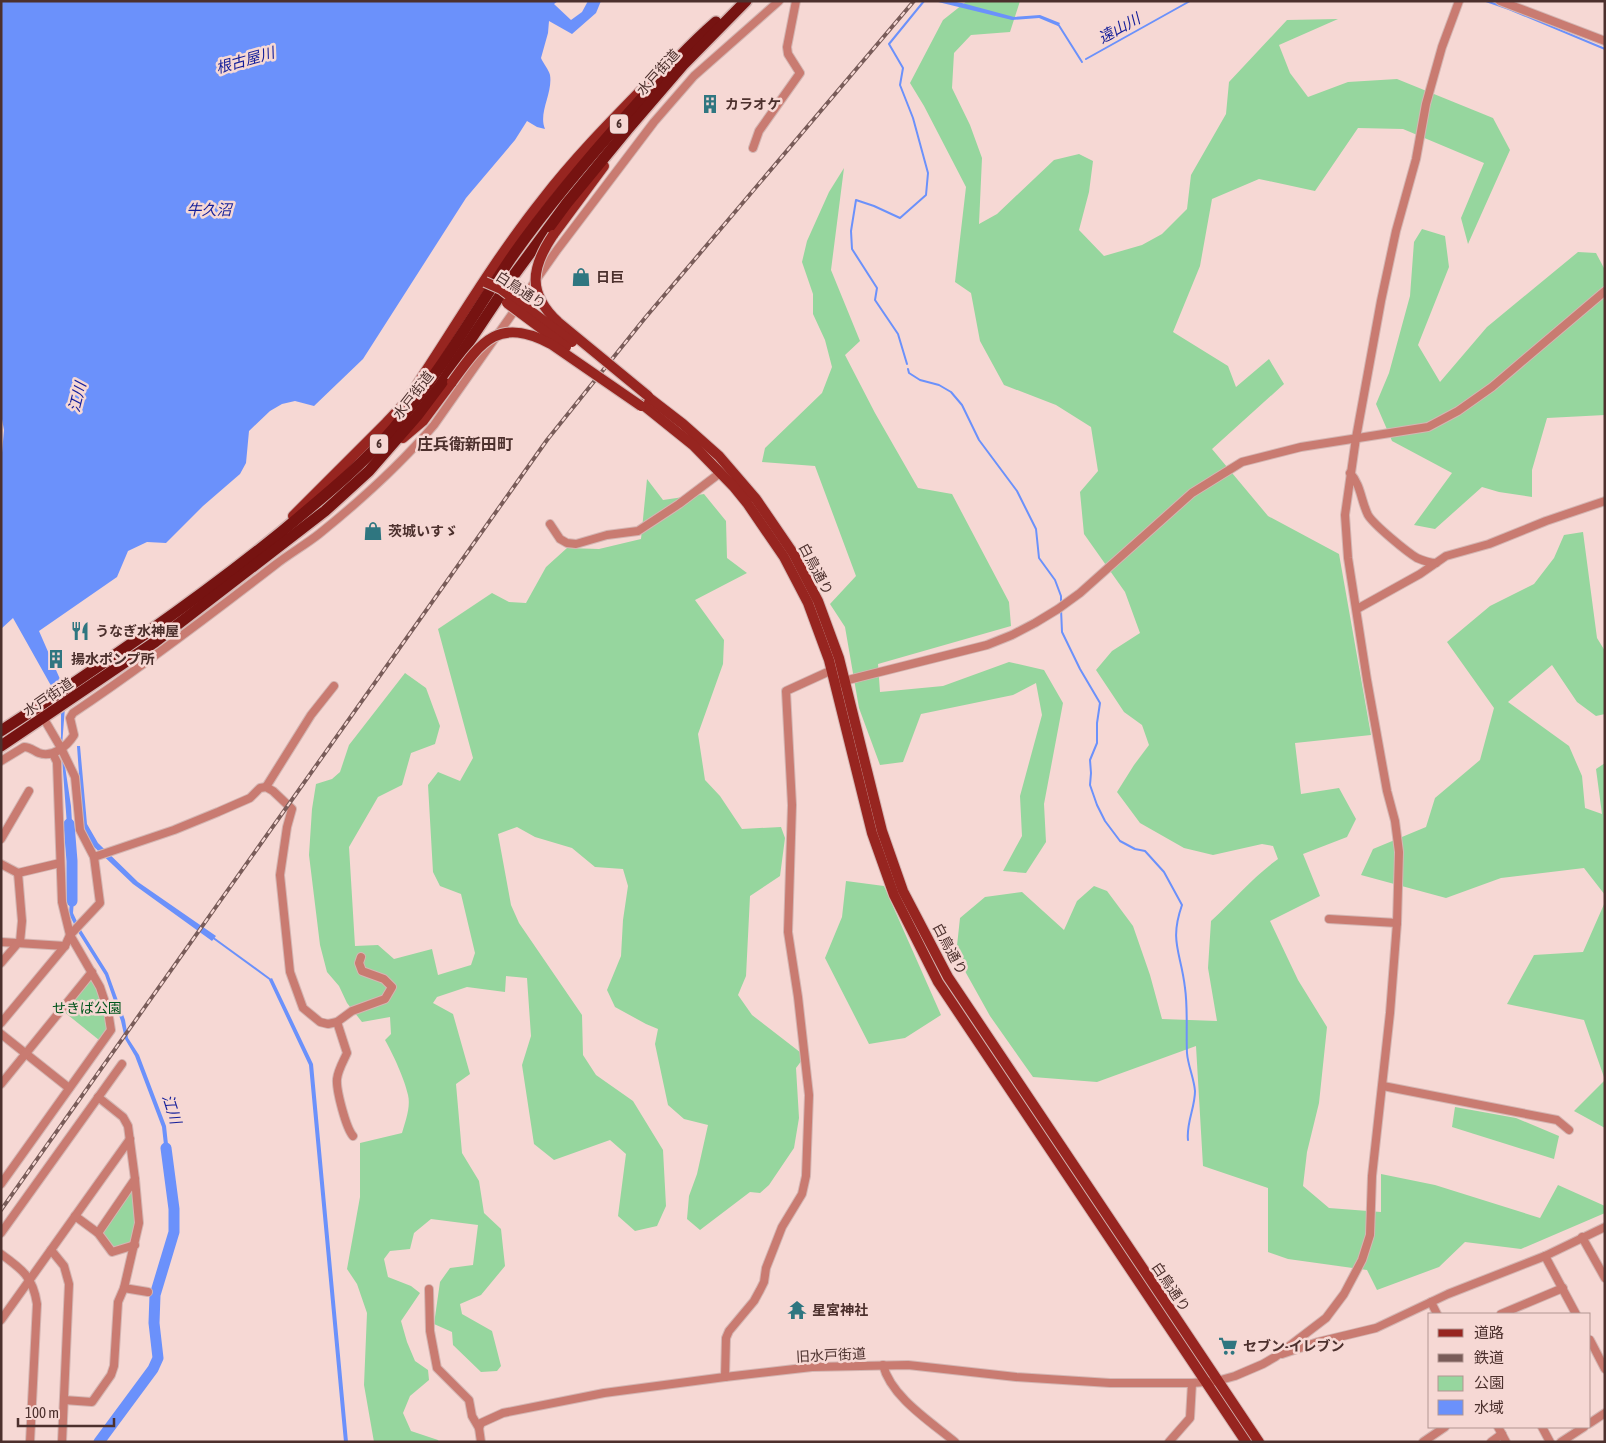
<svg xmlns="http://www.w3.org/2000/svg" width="1606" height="1443" viewBox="0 0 1606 1443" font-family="'Asap Condensed','Noto Sans JP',sans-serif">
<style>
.green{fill:#96d69e}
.water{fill:#6b91fb}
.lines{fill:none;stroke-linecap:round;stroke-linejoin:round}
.stream{stroke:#6b91fb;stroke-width:2}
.river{stroke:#6b91fb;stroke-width:11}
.minor-casing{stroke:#d4b6b3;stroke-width:10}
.major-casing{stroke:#d4b6b3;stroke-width:12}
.highway-casing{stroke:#d4b6b3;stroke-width:14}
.minor{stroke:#c97b71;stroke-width:8}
.major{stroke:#972520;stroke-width:10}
.highway{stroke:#761311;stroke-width:11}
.rail-casing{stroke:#795c59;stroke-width:4}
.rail{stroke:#f6d8d4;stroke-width:2;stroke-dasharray:5.5;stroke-linecap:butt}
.major-bridge-casing{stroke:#d4b6b3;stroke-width:12;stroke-linecap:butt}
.major-bridge{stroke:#972520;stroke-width:10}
.labels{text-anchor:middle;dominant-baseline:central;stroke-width:5;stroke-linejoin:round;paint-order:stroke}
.shield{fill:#f6d8d4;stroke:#7f625f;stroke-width:1}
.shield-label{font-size:12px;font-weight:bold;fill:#4c302d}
.street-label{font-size:14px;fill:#4c302d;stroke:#f6d8d4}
.poi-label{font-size:14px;font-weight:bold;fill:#4c302d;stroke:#f6d8d4;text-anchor:start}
.park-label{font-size:14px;fill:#00551c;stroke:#f6d8d4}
.water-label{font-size:15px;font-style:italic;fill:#121d99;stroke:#f6d8d4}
.quarter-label{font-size:16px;font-weight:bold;fill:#4c302d;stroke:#f6d8d4}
</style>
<rect width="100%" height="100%" fill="#f6d8d4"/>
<g class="green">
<path d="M 967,1 L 1020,1 L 1010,32 L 971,35 L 954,53 L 952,88 L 970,125 L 982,158 L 979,224 L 997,214 L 1054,160 L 1079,154 L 1093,161 L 1089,192 L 1079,230 L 1104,256 L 1142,245 L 1162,234 L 1187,209 L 1191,175 L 1226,114 L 1229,82 L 1287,20 L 1338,19 L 1279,45 L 1290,73 L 1308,97 L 1348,82 L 1397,79 L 1493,118 L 1510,150 L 1468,244 L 1461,218 L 1484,163 L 1403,129 L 1358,128 L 1315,191 L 1259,179 L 1212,199 L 1200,266 L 1173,332 L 1228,366 L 1236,387 L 1269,359 L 1284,384 L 1212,449 L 1268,516 L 1339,554 L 1371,735 L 1295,743 L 1301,794 L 1339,788 L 1356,819 L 1347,837 L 1303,854 L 1320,896 L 1270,921 L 1298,980 L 1327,1027 L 1319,1103 L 1307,1152 L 1303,1186 L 1329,1208 L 1381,1212 L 1381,1174 L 1435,1185 L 1540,1218 L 1558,1185 L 1605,1206 L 1605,1213 L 1521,1249 L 1465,1242 L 1439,1267 L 1377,1290 L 1367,1270 L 1288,1259 L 1268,1252 L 1268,1188 L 1203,1166 L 1196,1046 L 1097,1082 L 1033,1077 L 990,1016 L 956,955 L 960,918 L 985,897 L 1022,892 L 1064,930 L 1077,901 L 1094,886 L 1107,891 L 1133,926 L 1150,975 L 1162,1019 L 1217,1021 L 1208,968 L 1211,921 C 1234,900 1253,877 1278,859 L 1273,846 L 1262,844 L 1213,855 L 1184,848 L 1140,823 L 1117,792 L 1134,765 L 1149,745 L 1142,725 L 1124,712 L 1096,670 L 1112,651 L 1140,633 L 1125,592 L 1084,534 L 1080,492 L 1098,471 L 1091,427 L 1056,405 L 1004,385 L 980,341 L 971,293 L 955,282 L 966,187 L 924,106 L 910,83 L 943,20 Z"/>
<polygon points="844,168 831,270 860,341 845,355 875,413 918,488 952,494 1009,602 1011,626 878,664 880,692 943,686 1009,662 1044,670 1063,703 1044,804 1046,842 1026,873 1003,871 1022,836 1020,796 1042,715 1036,683 1013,695 921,714 903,762 880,765 859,708 845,627 830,604 856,576 815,466 762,462 765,448 822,393 832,367 825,340 813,314 813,294 802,262 807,241 829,192"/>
<polygon points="1422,229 1445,236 1449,267 1418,345 1440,382 1487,327 1578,252 1596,253 1605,270 1605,415 1547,418 1532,470 1532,497 1499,492 1482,487 1435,529 1414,525 1452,473 1392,441 1376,404 1389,373 1410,296 1414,242"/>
<path d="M 647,479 L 663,500 L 704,494 L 726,521 L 727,558 L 747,573 L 695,600 L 724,640 L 723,664 L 698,734 L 705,780 L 720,796 L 742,829 L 781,827 L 785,838 L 780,876 L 750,896 L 746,976 L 738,995 L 752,1015 L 805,1056 L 796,1068 L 799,1118 L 794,1148 L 769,1185 L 760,1193 L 750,1192 L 700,1230 L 687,1219 L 689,1196 L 697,1174 L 708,1125 L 684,1119 L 668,1105 L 655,1044 L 658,1029 L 646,1024 L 615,1007 L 607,990 L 621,956 L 623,920 L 628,886 L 623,869 L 595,867 L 572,848 L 535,837 L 517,827 L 498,834 L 511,905 L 519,923 L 582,1015 L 583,1055 L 596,1075 L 633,1101 L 663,1150 L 666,1206 L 657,1226 L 635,1231 L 618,1216 L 626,1154 L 610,1140 L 554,1160 L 534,1144 L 522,1065 L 531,1036 L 527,978 L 506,976 L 505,992 L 467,987 L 437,997 L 433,1003 L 453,1014 L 470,1074 L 456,1084 L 462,1153 L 479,1181 L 484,1213 L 501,1229 L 505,1266 L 481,1295 L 460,1304 L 462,1314 L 492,1331 L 501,1366 L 497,1371 L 481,1372 L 453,1345 L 452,1332 L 434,1324 L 440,1282 L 450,1268 L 473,1265 L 478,1225 L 431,1219 L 414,1233 L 410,1249 L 390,1251 L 384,1259 L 388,1277 L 411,1286 L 420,1293 L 401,1321 L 407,1342 L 415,1361 L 428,1370 L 429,1380 L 410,1396 L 403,1413 L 411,1431 L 438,1440 L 439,1442 L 374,1442 L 364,1385 L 367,1313 L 357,1284 L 347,1269 L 360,1197 L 360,1143 L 402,1133 C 405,1122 411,1107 408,1095 C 405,1080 393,1054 385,1040 L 391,1034 L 390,1017 L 362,1022 L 347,1003 L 339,986 L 327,972 L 320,945 L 309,855 L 312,809 L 316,784 L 332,779 L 340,772 L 349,745 L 405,673 L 426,688 L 440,726 L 435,744 L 411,753 L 402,785 L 378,797 L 349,847 L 355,946 L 378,945 L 394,959 L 432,949 L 438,975 L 471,965 L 475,953 L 461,894 L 440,886 L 433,872 L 428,785 L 438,772 L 460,781 L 473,758 L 438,629 L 492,593 L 509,602 L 526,603 L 546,567 L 567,548 L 599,549 L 641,539 Z"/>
<polygon points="1583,532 1597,638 1605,651 1605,714 1596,716 1577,702 1552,665 1508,702 1569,746 1582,776 1585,808 1602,814 1596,769 1605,763 1605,895 1584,868 1501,878 1446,898 1361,875 1373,849 1426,827 1435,798 1480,760 1494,708 1447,642 1490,606 1534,584 1554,558 1564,535"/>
<polygon points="846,881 884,886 941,1015 905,1038 869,1044 825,958 842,917"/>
<polygon points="1605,902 1605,1128 1574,1111 1605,1080 1584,1020 1507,1004 1534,955 1583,952"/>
<polygon points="90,979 94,979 105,1011 107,1029 99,1040 63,1011"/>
<polygon points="1455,1107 1516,1118 1559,1136 1554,1159 1452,1127"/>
<polygon points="135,1179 139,1223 135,1245 112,1252 98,1233"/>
</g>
<g class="water">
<path d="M 1,1 L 558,1 L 554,4 L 571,20 L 582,12 L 588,1 L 601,1 L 596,13 L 572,34 L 549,21 L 548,33 L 541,58 C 543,63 549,70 550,75 C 553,93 538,113 545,129 L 537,127 L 527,121 L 515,140 L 466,198 L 363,359 L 314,406 L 295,401 L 282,404 L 270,411 L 249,431 L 246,463 L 240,474 L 203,506 L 166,543 L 147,542 L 128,551 L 117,577 L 39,631 L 63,686 L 54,691 L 13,618 L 1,629 L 1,464 L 4,430 L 1,414 Z"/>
<polygon points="934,1 951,1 962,3 1014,17 1040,15 1060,23 1058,26 1039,18 1012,20"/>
<polygon points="65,707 62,746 71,806 73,839 68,839 61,744 61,708"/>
<polygon points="77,746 80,746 87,824 98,843 138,882 216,936 212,941 133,884 93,846 83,830"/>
<polygon points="71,885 75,886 73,913 81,930 108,973 125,1020 128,1038 139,1055 166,1126 170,1163 166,1163 162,1127 135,1056 125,1039 121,1021 105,975 78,932 69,914"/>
<polygon points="272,978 313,1064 348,1442 344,1442 309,1065 269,980"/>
</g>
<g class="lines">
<g class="stream">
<polyline points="1486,1 1509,9 1605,49"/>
<polyline points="1058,24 1082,62"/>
<polyline points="1086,59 1190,1"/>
<polyline points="907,364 898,334 875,300 877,288 852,249 851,231 856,200 874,206 900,218 926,195 928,173 913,118 900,85 903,68 889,44 924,1"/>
<polyline points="908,369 909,373 920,380 939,385 951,392 962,405 979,440 1017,491 1036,529 1039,558 1055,580 1061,596 1061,604"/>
<path d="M 1061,609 L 1062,632 L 1080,669 L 1100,703 L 1097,723 L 1097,743 L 1090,760 L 1091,773 L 1090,785 L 1097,805 L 1105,821 L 1120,841 L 1135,849 L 1145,851 L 1164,872 L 1182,905 C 1169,942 1181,952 1185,988 C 1188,1009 1186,1032 1187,1053 C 1188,1066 1194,1078 1195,1091 C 1195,1108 1186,1123 1188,1140"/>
<polyline points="212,937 271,980"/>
</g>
<g class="river">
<polyline points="69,824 72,861 72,901"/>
<polyline points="99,1442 153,1369 158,1358 154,1323 155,1295 174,1232 174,1209 166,1148"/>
</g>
<g class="minor-casing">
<g id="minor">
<polyline points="1500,1 1605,41"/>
<polyline points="753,148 759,131 800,73 788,54 787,47 796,1"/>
<polyline points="507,277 528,291"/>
<path d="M 1350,473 C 1361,485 1361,501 1368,515 C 1374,525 1407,552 1417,558 C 1424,561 1429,563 1436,563"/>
<polyline points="550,524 560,539 567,543 576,544 607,535 638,531 679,504 720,473"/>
<polyline points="1357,609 1420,574 1446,556 1489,544 1546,521 1605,501"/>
<polyline points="840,682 987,645 1012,635 1035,623 1058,609 1080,593 1192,493 1242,462 1301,447 1428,427 1458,411 1492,387 1605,291"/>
<path d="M 1,761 L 24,747 C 30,747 34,751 39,753 C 53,758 67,746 74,735 L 70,718 L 73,713 C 142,667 209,616 275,565 C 289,554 305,545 319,534 C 360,501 400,465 434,425 L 557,250 L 654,122 L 694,76 L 779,1"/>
<polyline points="266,787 311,715 334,686"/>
<polyline points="1,839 29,791"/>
<polyline points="94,857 174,830 218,812 250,798 260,788 266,787 273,791 292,809 287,827 280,875 290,972 303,1008 320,1022 328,1024 337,1022 352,1011 385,999 392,987 384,979 362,971 359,963 361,957"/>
<polyline points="1,864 18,873 60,863"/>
<polyline points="18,873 22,921 20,942"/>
<polyline points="1329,919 1397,923"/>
<polyline points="1,942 65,946"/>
<polyline points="1,963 18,943"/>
<path d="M 337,1022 L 347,1053 C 343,1062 338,1070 337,1079 C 336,1090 346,1128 353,1136"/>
<polyline points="1,1023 65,946 70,935 100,903 94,857 80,830 75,777 61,748 37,707"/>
<polyline points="1,1034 69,1088"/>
<polyline points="1,1084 92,972"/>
<polyline points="1383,1086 1557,1120 1569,1130"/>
<polyline points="1,1184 111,1030 108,1011 100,987 70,935 62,902 57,762 53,754"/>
<polyline points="75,1216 98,1233 112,1252 135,1245"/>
<polyline points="1,1233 122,1064"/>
<polyline points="98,1233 135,1179"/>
<polyline points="1582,1237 1605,1278"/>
<polyline points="51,1250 64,1266 69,1284 62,1442"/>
<path d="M 1,1254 C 22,1269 33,1277 37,1304 L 30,1442"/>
<polyline points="1545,1256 1576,1314"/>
<polyline points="124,1288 148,1292"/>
<polyline points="429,1289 430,1331 437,1368 469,1400 472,1416 479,1428"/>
<polyline points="1431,1302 1437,1314"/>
<polyline points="1501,1314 1563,1288"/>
<polyline points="1,1320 130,1139"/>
<polyline points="1590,1340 1605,1369"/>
<polyline points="1282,1354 1318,1342 1376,1328 1448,1294 1545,1256 1605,1227"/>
<path d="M 883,1365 C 891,1397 931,1422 955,1442"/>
<polyline points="725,1377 726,1338 729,1331 754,1301 760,1290 764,1282 766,1268 775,1245 782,1227 802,1194 806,1176 809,1095 798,997 788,932 792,805 786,691 832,670"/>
<polyline points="64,1400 92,1402 111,1375 114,1366 118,1302 124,1288 139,1223 135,1179 128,1126 123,1117 98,1097"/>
<polyline points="1590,1423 1605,1413"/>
<polyline points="1498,1427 1506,1442"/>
<polyline points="1542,1427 1550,1442"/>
<polyline points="481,1442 479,1428 481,1423 503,1413 604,1393 725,1377 812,1367 908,1365 1016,1377 1110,1383 1192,1383 1217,1381 1235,1376 1263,1364 1275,1357 1326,1318 1344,1294 1362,1260 1370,1235 1372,1176 1390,1013 1397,923 1399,852 1395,821 1387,791 1367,680 1348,558 1345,515 1356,438 1381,301 1396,231 1416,159 1426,104 1442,47 1459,1"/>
<polyline points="1169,1442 1190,1418 1192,1383"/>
<polyline points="1423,1442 1445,1427"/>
<polyline points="1491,1442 1502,1434"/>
<polyline points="1561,1442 1584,1427"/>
</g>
</g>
<g class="major-casing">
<g id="major">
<polyline points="553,235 604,166"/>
<polyline points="648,397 683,424 719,456 756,499 793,553 818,601 839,658 882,831 903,891 948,977 1259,1442"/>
<polyline points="642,404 693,445 734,487 747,503 784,557 808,603 829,660 872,833 894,895 938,982 1246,1442"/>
<polyline points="403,438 423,421 452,382"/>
<path d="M 293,516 L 386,423 L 404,404 C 450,336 491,264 542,200 C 576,156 615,117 654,77"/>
</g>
</g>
<g class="highway-casing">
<g id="highway">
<path d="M 1,731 C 97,669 191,605 280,533 C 319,500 360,468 393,429 C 437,377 471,318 509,261 C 546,207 590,156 634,107 C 661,77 686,48 716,22"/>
<polyline points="1,746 155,642 325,511 369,471 417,416 441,384 511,279 567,203 627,130 683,65 746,1"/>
</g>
</g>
<use href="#minor" class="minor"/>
<use href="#major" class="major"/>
<use href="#highway" class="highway"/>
<g class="rail-casing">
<polyline id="rail" points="1,1210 547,440 645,318 914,1"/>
</g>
<use href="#rail" class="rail"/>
<g class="major-bridge-casing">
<g id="major-bridge">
<path d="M 553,235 C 531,268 527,293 558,322 L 648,396"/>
<polyline points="485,282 501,289 572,342"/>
<polyline points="507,303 566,347"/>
<path d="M 452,382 C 481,342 498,316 551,344 L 641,406"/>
</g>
</g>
<use href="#major-bridge" class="major-bridge"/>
</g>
<defs>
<g id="building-bare" transform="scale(1.5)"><path d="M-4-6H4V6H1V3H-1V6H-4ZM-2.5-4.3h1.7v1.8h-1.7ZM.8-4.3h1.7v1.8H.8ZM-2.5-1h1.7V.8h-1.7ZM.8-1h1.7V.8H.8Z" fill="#2f7680" stroke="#f6d8d4" stroke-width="2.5" paint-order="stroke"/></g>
<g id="shop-bare" transform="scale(1.5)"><path d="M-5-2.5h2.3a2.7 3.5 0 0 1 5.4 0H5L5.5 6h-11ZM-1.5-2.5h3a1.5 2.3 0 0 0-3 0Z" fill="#2f7680" stroke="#f6d8d4" stroke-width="2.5" paint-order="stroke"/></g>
<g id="restaurant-bare" transform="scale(1.5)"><path d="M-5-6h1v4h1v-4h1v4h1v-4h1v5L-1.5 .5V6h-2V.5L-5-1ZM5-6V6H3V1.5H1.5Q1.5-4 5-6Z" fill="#2f7680" stroke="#f6d8d4" stroke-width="2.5" paint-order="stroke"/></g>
<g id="temple-bare" transform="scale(1.5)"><path d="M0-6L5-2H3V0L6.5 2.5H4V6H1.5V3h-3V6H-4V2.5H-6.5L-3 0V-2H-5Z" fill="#2f7680" stroke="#f6d8d4" stroke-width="2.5" paint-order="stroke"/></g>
<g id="supermarket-bare" transform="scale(1.5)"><path d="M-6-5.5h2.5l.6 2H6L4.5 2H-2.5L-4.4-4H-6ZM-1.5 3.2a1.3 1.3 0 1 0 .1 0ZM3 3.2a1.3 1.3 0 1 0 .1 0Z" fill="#2f7680" stroke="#f6d8d4" stroke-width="2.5" paint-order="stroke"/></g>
</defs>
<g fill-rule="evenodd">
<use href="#building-bare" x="710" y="104"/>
<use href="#shop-bare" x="581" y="277"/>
<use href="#shop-bare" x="373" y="531"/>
<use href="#restaurant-bare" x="80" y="631"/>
<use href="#building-bare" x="56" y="659"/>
<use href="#temple-bare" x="797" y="1310"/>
<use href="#supermarket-bare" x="1228" y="1346"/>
</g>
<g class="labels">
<g class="shield">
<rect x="610" y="114.5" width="18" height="19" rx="4"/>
<rect x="370" y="434.5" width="18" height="19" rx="4"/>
</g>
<g class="shield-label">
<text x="619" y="124">6</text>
<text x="379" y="444">6</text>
</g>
<g class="street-label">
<text transform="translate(658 72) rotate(-48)">水戸街道</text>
<text transform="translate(521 290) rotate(33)">白鳥通り</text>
<text transform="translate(413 395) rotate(-52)">水戸街道</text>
<text transform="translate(816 569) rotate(62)">白鳥通り</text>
<text transform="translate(48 697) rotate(-34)">水戸街道</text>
<text transform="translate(950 949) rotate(62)">白鳥通り</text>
<text transform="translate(1171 1287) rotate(56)">白鳥通り</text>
<text transform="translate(831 1355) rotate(-3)">旧水戸街道</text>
</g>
<g class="poi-label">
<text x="725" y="104">カラオケ</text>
<text x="596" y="277">日巨</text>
<text x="388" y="531">茨城いすゞ</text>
<text x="95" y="631">うなぎ水神屋</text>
<text x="71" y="659">揚水ポンプ所</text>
<text x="812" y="1310">星宮神社</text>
<text x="1243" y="1346">セブン-イレブン</text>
</g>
<g class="park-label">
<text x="87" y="1008">せきば公園</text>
</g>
<g class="water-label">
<text transform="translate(1119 28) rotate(-29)">遠山川</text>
<text transform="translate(245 60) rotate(-16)">根古屋川</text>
<text x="209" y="209">牛久沼</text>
<text transform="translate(77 397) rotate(-76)">江川</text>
<text transform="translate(172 1109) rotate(72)">江川</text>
</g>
<g class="quarter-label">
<text x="465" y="444">庄兵衛新田町</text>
</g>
</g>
<rect width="1606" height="1443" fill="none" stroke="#4c302d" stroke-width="5"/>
<rect x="1428" y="1313" width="162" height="115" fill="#f6d8d4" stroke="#b29591"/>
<rect x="1438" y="1329" width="25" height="8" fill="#972520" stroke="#b29591"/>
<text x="1474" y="1338" font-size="15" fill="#4c302d">道路</text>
<rect x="1438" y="1354" width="25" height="8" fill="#795c59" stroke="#b29591"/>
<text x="1474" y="1363" font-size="15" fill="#4c302d">鉄道</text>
<rect x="1438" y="1376" width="25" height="15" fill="#96d69e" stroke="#b29591"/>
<text x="1474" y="1388" font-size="15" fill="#4c302d">公園</text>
<rect x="1438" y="1400" width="25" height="15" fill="#6b91fb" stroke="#b29591"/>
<text x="1474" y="1413" font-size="15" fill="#4c302d">水域</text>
<path d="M18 1418v8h96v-8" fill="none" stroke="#4c302d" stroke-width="2.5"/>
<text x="25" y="1418" font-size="15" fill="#4c302d" stroke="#f6d8d4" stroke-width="4" paint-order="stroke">100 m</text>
</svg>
